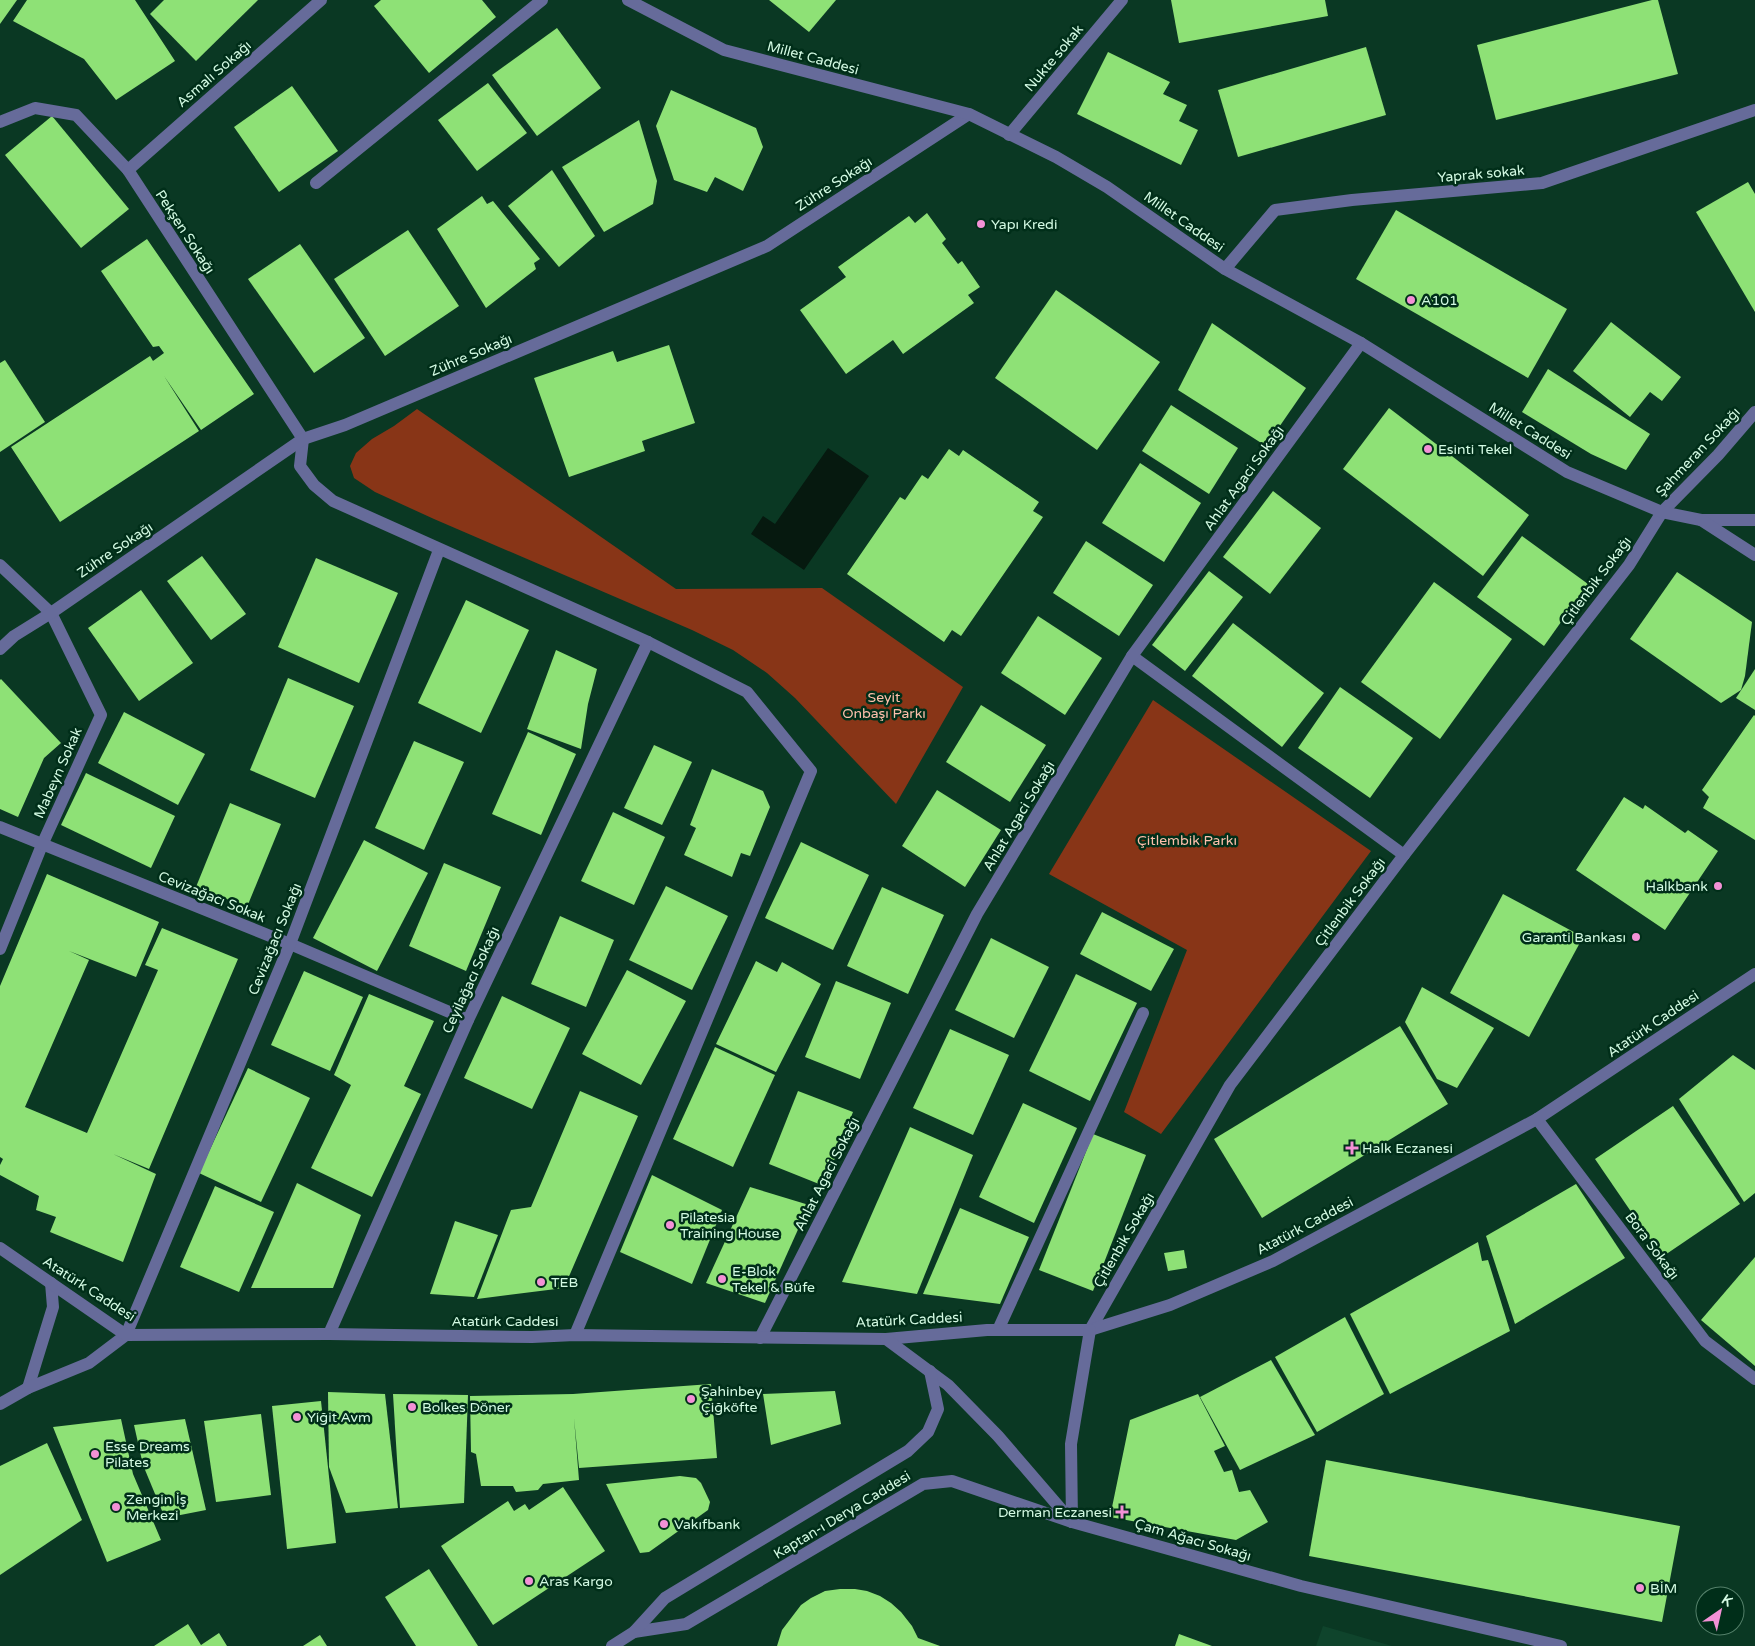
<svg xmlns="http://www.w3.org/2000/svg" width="1755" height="1646" viewBox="0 0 1755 1646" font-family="'Varela Round',sans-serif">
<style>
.built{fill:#0f442c}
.green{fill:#883517}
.water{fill:#06190f}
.building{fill:#8ee176}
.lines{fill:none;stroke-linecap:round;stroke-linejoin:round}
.service{stroke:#666b9a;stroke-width:12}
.minor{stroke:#666b9a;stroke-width:12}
.tertiary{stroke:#666b9a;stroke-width:12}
.poi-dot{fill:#f391d6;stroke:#002e19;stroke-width:2}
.labels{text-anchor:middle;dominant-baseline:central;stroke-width:5;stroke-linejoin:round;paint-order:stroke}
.street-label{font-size:14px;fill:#d3fae3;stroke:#002e19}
.poi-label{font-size:14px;fill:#d3fae3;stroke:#002e19;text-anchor:start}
.park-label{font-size:14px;fill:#fec0ac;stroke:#002e19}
</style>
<rect width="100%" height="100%" fill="#0a3823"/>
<polygon class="built" points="1323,1626 1392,1646 1316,1646"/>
<g class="green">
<polygon points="417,409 676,589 822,588 963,687 896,804 795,698 767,673 733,650 692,630 434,519 375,492 354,478 350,466 356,453 372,439 394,426"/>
<polygon points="1153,700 1371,851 1161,1134 1124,1112 1187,950 1049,874"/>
</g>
<polygon class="water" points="828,448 869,476 804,570 751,534 763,516 775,524"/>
<g class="building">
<polygon points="0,0 17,0 0,24"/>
<polygon points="27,0 135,0 175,61 116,100 84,59 13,21"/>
<polygon points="164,0 258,0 196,61 150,14"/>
<polygon points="381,0 482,0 496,17 429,73 374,6"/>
<polygon points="769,0 836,0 809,32"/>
<polygon points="1171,0 1325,0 1328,16 1179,43"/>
<polygon points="1652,0 1658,0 1678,74 1496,120 1477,45"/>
<polygon points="557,28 601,88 537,136 492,75"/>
<polygon points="1366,47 1386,115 1238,157 1218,90"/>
<polygon points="1108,52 1170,82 1163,94 1187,105 1179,121 1198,130 1181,165 1077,114"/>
<polygon points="488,83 527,133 477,171 438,120"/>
<polygon points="292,86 338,151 279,192 234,127"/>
<polygon points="671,90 756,128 763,147 743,191 715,177 707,192 674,180 656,126"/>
<polygon points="52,116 129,209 81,248 5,155"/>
<polygon points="639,120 657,181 653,204 604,232 562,167"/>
<polygon points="552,170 595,236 559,267 508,206"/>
<polygon points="1748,182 1755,194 1755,312 1696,212"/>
<polygon points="482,196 487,204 493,201 540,259 534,263 536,269 486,308 437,229"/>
<polygon points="1396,210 1567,309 1528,378 1356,279"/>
<polygon points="927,213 946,239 942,243 958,264 962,261 980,287 968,295 974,303 903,354 893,340 846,374 800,310 846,277 838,267 909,216 915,223"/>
<polygon points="408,230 459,306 385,356 334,279"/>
<polygon points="147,239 254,394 201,430 164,376 199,431 60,522 11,447 150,356 153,361 164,353 159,346 153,347 101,271"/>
<polygon points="300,244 365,338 314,373 248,279"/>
<polygon points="1056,290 1160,362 1097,450 995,378"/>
<polygon points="1611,322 1681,377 1662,401 1650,392 1630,417 1573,371"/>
<polygon points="1212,323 1306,388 1266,446 1178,390"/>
<polygon points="669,345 695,423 642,441 645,451 569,477 534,378 613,351 617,362"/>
<polygon points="5,360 45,422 0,452 0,363"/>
<polygon points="1548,369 1650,434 1626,470 1591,454 1522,412"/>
<polygon points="1171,405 1238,448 1209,494 1142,451"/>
<polygon points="1389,408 1529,515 1483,576 1343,469"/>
<polygon points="949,449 959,456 963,450 1039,502 1033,511 1043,517 961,636 952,630 944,642 847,574 900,497 905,500 922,475 928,479"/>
<polygon points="1140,463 1201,503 1164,562 1102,523"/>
<polygon points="1273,491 1321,528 1270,594 1223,557"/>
<polygon points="1522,536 1588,584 1544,646 1477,597"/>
<polygon points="1086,541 1153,585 1119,636 1053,593"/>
<polygon points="202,556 246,614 211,640 167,581"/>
<polygon points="316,558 398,593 359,683 278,647"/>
<polygon points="1209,571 1243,597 1185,671 1152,645"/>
<polygon points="1677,572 1752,622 1745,676 1741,690 1721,703 1630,639"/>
<polygon points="1434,582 1512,639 1440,739 1361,682"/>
<polygon points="141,590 193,663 139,701 88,628"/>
<polygon points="466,600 529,630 481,733 418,703"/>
<polygon points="1038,616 1102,658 1065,715 1001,673"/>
<polygon points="1233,623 1324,693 1282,747 1192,676"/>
<polygon points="556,650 597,669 588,704 581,749 527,729"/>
<polygon points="1755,669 1755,710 1736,698"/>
<polygon points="288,678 354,706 315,798 250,770"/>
<polygon points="1,679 61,743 44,758 18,817 0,809 0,680"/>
<polygon points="1340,687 1413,738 1370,798 1298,748"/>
<polygon points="981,705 1046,745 1010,802 946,762"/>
<polygon points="124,712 205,754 178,805 98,763"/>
<polygon points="1754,715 1755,716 1755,840 1703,808 1709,797 1702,790"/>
<polygon points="528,732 576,754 541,835 492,814"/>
<polygon points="414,741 464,762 424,850 375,828"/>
<polygon points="654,745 692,762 662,825 624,808"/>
<polygon points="712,769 763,791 770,807 750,856 741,853 732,877 684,855 696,828 690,825"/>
<polygon points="86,773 175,816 151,868 61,825"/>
<polygon points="937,790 1001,830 965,887 902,846"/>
<polygon points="1624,797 1643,809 1645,805 1685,833 1688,830 1718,851 1665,930 1576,870"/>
<polygon points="230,803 281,824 247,907 196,887"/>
<polygon points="613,812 665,837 634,905 581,881"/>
<polygon points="364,840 428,873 377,971 313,938"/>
<polygon points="801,842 869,875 833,950 765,918"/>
<polygon points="444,863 501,887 466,971 409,946"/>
<polygon points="47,874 159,922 136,977 69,951 89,960 25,1107 87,1133 158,970 145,965 162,928 238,959 149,1169 113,1154 156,1174 123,1262 50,1232 56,1217 36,1210 39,1196 0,1175 0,1165 3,1159 0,1157 0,986"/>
<polygon points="666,886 728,916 692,990 629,960"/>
<polygon points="882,887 944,915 908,994 847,966"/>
<polygon points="1503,894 1583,937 1529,1037 1450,993"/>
<polygon points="1102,912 1174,949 1151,991 1080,954"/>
<polygon points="560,916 614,940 586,1007 531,984"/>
<polygon points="991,938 1049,967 1014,1038 955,1010"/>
<polygon points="756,961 777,972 782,962 821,984 776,1072 716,1044"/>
<polygon points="627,970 686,1001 641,1085 582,1054"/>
<polygon points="304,971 363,997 330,1071 271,1045"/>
<polygon points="1076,974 1137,1003 1090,1101 1029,1071"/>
<polygon points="836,981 891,1003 860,1079 805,1057"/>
<polygon points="1422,987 1494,1028 1457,1088 1437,1079 1405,1022"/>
<polygon points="369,994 434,1021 404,1086 421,1094 372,1197 311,1168 351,1085 334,1075"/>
<polygon points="502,996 570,1028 532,1109 464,1078"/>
<polygon points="1400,1026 1448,1104 1262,1218 1214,1139"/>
<polygon points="950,1029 1009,1055 973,1135 913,1108"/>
<polygon points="715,1047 775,1075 733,1167 673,1139"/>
<polygon points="1733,1055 1755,1070 1755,1193 1744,1202 1679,1099"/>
<polygon points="248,1068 310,1098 261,1202 199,1173"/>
<polygon points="580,1091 638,1116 564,1288 477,1299 511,1210 531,1207"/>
<polygon points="798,1091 853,1112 824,1186 769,1164"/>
<polygon points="1023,1103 1077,1128 1034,1223 979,1197"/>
<polygon points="1673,1106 1740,1204 1662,1257 1595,1159"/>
<polygon points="910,1127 973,1155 917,1294 842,1282"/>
<polygon points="1093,1134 1146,1155 1093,1291 1039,1270"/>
<polygon points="652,1175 722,1210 692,1284 620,1252"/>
<polygon points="297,1183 361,1215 333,1288 251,1288"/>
<polygon points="1576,1184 1625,1258 1515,1324 1486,1236"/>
<polygon points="215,1186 274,1212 239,1292 180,1267"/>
<polygon points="750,1187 809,1205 765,1303 706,1283"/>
<polygon points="960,1208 1029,1237 1000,1304 923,1294"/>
<polygon points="455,1221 498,1235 474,1297 430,1294"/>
<polygon points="1478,1242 1482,1261 1488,1260 1510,1331 1390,1394 1350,1314"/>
<polygon points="1184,1250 1187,1268 1168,1271 1164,1253"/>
<polygon points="1755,1257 1755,1366 1701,1320"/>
<polygon points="1345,1317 1384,1394 1317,1432 1275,1357"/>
<polygon points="1271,1360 1315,1435 1240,1470 1200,1397"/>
<polygon points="711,1384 717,1458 579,1468 574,1418 579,1480 543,1484 538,1490 516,1492 513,1486 481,1486 476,1454 471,1452 470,1396 573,1394"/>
<polygon points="835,1391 841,1424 771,1445 763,1394"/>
<polygon points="328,1392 385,1394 398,1508 346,1513 329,1467"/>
<polygon points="393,1394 468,1395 464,1503 400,1508"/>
<polygon points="1198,1394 1225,1446 1214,1451 1224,1472 1232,1470 1239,1492 1250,1490 1268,1522 1236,1540 1110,1517 1130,1420"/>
<polygon points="321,1401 336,1543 287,1549 272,1406"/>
<polygon points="261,1414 271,1495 216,1502 204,1421"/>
<polygon points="121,1419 133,1474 161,1540 107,1562 53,1427"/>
<polygon points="185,1419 206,1510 165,1518 143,1465 134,1425"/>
<polygon points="47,1443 82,1520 0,1575 0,1466"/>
<polygon points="1326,1460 1680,1526 1662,1622 1309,1556"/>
<polygon points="680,1476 696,1478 701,1483 710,1502 708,1510 649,1552 640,1553 606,1484"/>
<polygon points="563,1487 605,1551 493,1625 441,1546 508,1501 514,1511 525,1504 529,1510"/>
<polygon points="429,1569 478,1646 416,1646 385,1597"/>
<polygon points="840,1589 855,1589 867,1591 880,1596 891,1603 901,1612 912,1626 918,1638 940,1646 777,1646 782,1630 801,1605 811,1598 825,1591"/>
<polygon points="188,1624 201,1645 219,1633 227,1646 154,1646"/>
<polygon points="1179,1634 1212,1646 1175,1646"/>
<polygon points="320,1635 327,1646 303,1646"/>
</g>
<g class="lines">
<polyline class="service" points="316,183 542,0"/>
<g class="minor">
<polyline points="0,122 35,108 76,115 128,170 303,439 300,466 314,485 333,501 648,642 747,692 811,771 575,1335"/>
<polyline points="1009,135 1122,0"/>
<polyline points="128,170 321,0"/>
<polyline points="1225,269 1275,210 1352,200 1542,183 1755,110"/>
<polyline points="0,565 51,613 101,715 42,845 0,949"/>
<polyline points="0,649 14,636 51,613 303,439 345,425 767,246 969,114"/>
<polyline points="1132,656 1404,855"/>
<polyline points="0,827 290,944 468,1020"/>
<polyline points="1537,1119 1705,1341 1755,1379"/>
<polyline points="998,1330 1143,1013"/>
<polyline points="1090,1330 1230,1085 1404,855 1629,565 1662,512 1718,455 1755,412"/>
<polyline points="329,1334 468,1020 648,642"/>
<polyline points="760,1338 977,914 1132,656 1361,343"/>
<polyline points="28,1388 53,1307 51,1283"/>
<polyline points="0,1404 28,1388 89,1363 126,1335 290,944 439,550"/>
</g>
<g class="tertiary">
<polyline points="628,0 724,50 969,114 1056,157 1107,187 1225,269 1361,343 1567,472 1662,512 1701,520 1755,520"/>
<polyline points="1701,520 1755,555"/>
<polyline points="0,1248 126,1335 329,1334 532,1337 575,1335 886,1339 987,1330 1090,1330 1170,1305 1273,1261 1537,1119 1755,974"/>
<polyline points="886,1339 948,1385 998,1436 1072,1522"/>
<polyline points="1072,1522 1071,1444 1090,1330"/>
<polyline points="634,1632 686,1624 923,1484 952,1481 1072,1522 1301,1586 1561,1646"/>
<polyline points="612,1646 634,1632 665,1598 908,1451 928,1432 938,1409 930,1371"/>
</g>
</g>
<g class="poi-dot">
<circle cx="981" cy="224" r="5"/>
<circle cx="1411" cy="300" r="5"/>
<circle cx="1428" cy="449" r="5"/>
<circle cx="1718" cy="886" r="5"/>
<circle cx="1636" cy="937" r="5"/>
<path d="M1349.5 1140.5h5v5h5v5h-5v5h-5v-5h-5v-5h5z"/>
<circle cx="670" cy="1225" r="5"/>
<circle cx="722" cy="1279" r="5"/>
<circle cx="541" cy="1282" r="5"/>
<circle cx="691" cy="1399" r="5"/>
<circle cx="412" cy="1407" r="5"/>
<circle cx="297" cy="1417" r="5"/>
<circle cx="95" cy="1454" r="5"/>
<circle cx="116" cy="1507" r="5"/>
<path d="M1119.5 1504.5h5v5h5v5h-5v5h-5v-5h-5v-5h5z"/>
<circle cx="664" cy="1524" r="5"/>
<circle cx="529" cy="1581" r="5"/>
<circle cx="1640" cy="1588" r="5"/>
</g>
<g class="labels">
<g class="street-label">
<text transform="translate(813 58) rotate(15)">Millet Caddesi</text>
<text transform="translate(1054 58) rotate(-50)">Nukte sokak</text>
<text transform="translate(214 74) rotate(-41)">Asmalı Sokağı</text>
<text transform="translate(1481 174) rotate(-5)">Yaprak sokak</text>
<text transform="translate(834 184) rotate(-33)">Zühre Sokağı</text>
<text transform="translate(1184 222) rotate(35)">Millet Caddesi</text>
<text transform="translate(185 232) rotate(57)">Pekşen Sokağı</text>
<text transform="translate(471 355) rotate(-23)">Zühre Sokağı</text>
<text transform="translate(1530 431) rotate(32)">Millet Caddesi</text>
<text transform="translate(1698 452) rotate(-47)">Şahmeran Sokağı</text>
<text transform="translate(1244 478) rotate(-54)">Ahlat Agaci Sokağı</text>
<text transform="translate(115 550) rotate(-34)">Zühre Sokağı</text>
<text transform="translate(1596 581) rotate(-53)">Çitlenbik Sokağı</text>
<text transform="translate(58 773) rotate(-66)">Mabeyn Sokak</text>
<text transform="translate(1019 816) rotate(-59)">Ahlat Agaci Sokağı</text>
<text transform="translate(212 897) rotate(22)">Cevizağacı Sokak</text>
<text transform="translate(1350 902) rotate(-53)">Çitlenbik Sokağı</text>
<text transform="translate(275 939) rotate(-68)">Cevizağacı Sokağı</text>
<text transform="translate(471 980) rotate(-65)">Ceyilağacı Sokağı</text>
<text transform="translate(1653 1024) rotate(-34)">Atatürk Caddesi</text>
<text transform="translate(827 1174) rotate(-63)">Ahlat Agaci Sokağı</text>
<text transform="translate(1305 1226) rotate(-28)">Atatürk Caddesi</text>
<text transform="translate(1124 1240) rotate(-60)">Çitlenbik Sokağı</text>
<text transform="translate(1652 1246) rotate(53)">Bora Sokağı</text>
<text transform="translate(89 1289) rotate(33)">Atatürk Caddesi</text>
<text transform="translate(909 1320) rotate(-3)">Atatürk Caddesi</text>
<text x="505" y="1321">Atatürk Caddesi</text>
<text transform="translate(842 1515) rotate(-31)">Kaptan-ı Derya Caddesi</text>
<text transform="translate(1193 1540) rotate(16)">Çam Ağacı Sokağı</text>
</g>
<g class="poi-label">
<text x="991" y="224">Yapı Kredi</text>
<text x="1421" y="300">A101</text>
<text x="1438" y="449">Esinti Tekel</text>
<text x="1708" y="886" text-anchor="end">Halkbank</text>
<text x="1626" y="937" text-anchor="end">Garanti Bankası</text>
<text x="1362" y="1148">Halk Eczanesi</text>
<text x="680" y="1217">Pilatesia<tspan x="680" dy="16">Training House</tspan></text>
<text x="732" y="1271">E-Blok<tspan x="732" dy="16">Tekel &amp; Büfe</tspan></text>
<text x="551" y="1282">TEB</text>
<text x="701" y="1391">Şahinbey<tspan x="701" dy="16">Çiğköfte</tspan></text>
<text x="422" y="1407">Bolkes Döner</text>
<text x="307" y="1417">Yiğit Avm</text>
<text x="105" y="1446">Esse Dreams<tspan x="105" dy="16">Pilates</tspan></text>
<text x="126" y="1499">Zengin İş<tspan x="126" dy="16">Merkezi</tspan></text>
<text x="1112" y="1512" text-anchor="end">Derman Eczanesi</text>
<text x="674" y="1524">Vakıfbank</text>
<text x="539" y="1581">Aras Kargo</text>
<text x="1650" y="1588">BİM</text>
</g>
<g class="park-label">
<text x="884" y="697">Seyit<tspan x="884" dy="16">Onbaşı Parkı</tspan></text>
<text x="1187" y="840">Çitlembik Parkı</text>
</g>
</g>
<g transform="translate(1720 1611) rotate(34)"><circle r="24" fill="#002e19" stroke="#54806a"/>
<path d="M0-4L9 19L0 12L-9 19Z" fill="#f391d6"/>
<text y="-8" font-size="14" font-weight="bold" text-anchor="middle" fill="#d3fae3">K</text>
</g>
</svg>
